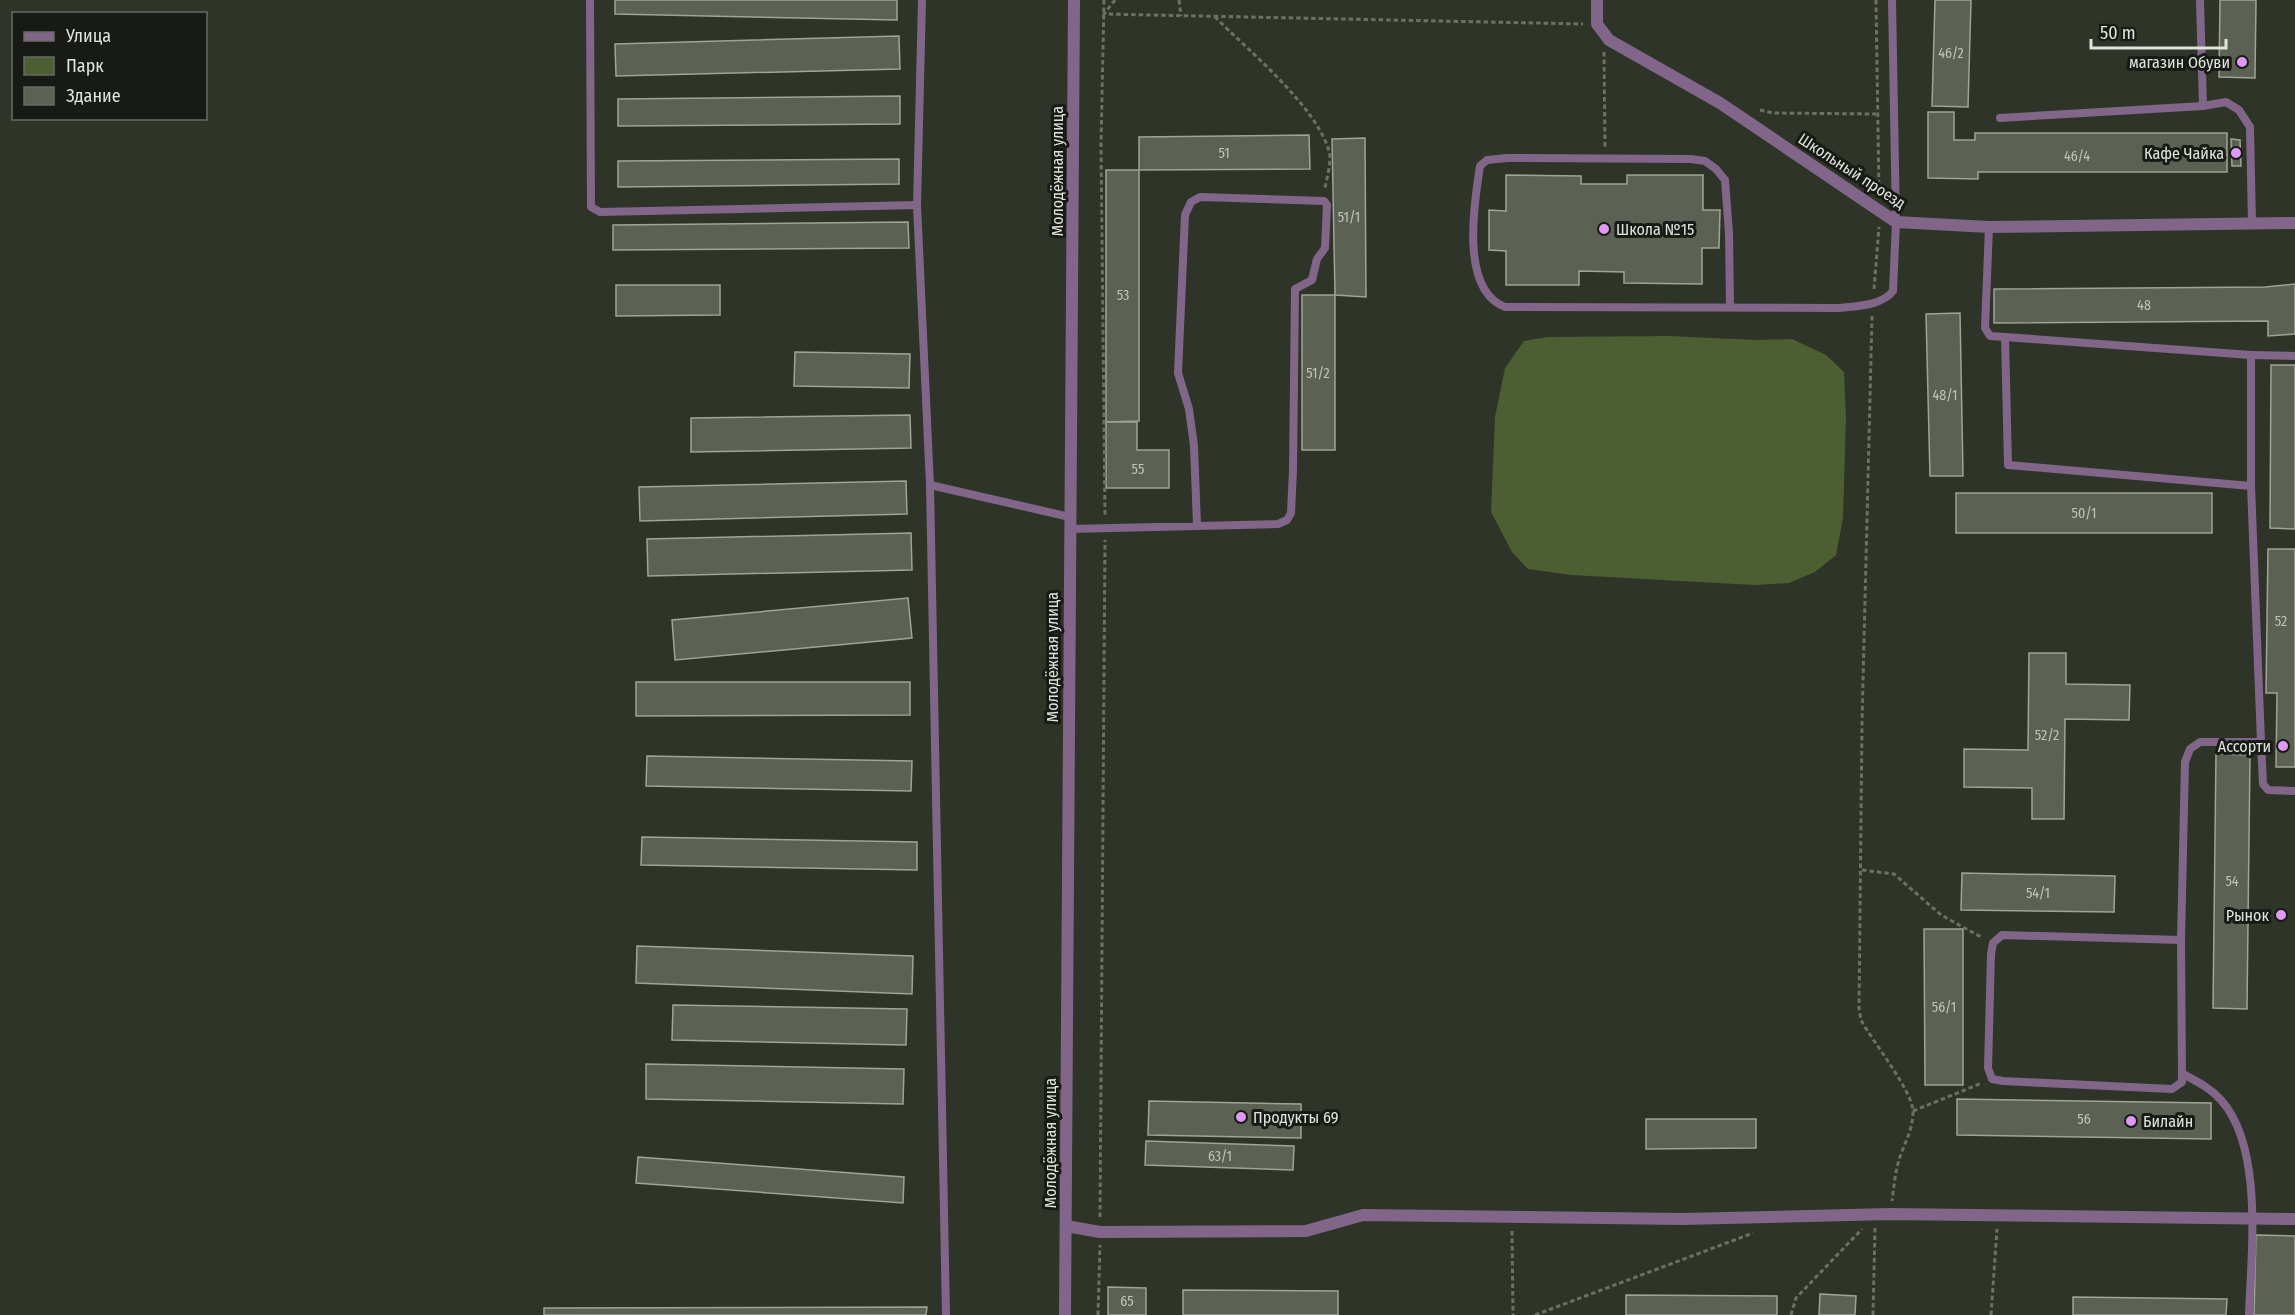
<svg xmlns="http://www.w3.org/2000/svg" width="2295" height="1315" viewBox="0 0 2295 1315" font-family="'Fira Sans Condensed',sans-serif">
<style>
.green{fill:#4c5e32}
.building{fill:#5b6254;stroke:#9ea596;stroke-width:1.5}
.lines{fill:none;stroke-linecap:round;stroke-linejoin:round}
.path{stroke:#6c7166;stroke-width:3;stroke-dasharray:4.5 3;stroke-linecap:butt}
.service{stroke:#816689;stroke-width:8}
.minor{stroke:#816689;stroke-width:12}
.poi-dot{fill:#dd99f3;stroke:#181b15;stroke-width:2}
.labels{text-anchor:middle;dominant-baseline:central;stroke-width:6;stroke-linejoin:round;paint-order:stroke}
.number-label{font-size:14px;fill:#bfc4ba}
.poi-label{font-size:16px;fill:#e0e4dc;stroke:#181b15;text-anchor:end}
.street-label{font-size:16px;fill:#e0e4dc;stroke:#181b15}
</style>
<rect width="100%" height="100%" fill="#2f3428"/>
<polygon class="green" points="1668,336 1757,340 1792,339 1826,355 1844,372 1846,418 1843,518 1836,555 1815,572 1789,583 1754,585 1571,575 1528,569 1512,552 1491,512 1495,417 1505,368 1524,341 1547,337"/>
<g class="building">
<polygon points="615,0 897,0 897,20 615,14"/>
<polygon points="1935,0 1971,0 1968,107 1932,106"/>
<polygon points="2220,0 2256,0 2255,78 2219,77"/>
<polygon points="899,36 900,69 616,76 615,44"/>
<polygon points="900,96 900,124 618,126 618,99"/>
<polygon points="1928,112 1954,112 1954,140 1975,140 1975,133 2227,133 2227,172 1978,172 1978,179 1928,178"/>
<polygon points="1309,135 1310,169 1139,170 1139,137"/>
<polygon points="1365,138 1366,297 1335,295 1332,139"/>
<polygon points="2231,139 2240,140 2241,166 2232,166"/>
<polygon points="899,159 899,184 618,187 618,161"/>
<polygon points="1106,170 1139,170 1139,421 1106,422"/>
<polygon points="1506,175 1581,176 1581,184 1627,184 1627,175 1703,175 1703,210 1720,210 1719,248 1702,248 1702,284 1624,283 1624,272 1579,271 1579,285 1506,285 1506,251 1489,250 1489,210 1506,211"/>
<polygon points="908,222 909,248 613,250 613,225"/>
<polygon points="2295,284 2295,334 2268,336 2268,321 1994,323 1994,289 2265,287"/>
<polygon points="616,285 720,285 720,315 616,316"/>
<rect x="1302" y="295" width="33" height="155"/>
<polygon points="1960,313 1963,476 1930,476 1926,314"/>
<polygon points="795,352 910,354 909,388 794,386"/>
<polygon points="2271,365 2295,365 2295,529 2270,528"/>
<polygon points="910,415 911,448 691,452 691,418"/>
<polygon points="1106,422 1137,422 1137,450 1169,450 1169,488 1106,488"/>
<polygon points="906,481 907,514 640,521 639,487"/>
<rect x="1956" y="493" width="256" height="40"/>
<polygon points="911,533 912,570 648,576 647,539"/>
<polygon points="2268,549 2295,549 2295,767 2276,767 2277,693 2266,693"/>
<polygon points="908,598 912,638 675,660 672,620"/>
<polygon points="2029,653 2066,653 2066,684 2130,685 2129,720 2065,719 2064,819 2032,819 2032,788 1964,787 1964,749 2028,750"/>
<polygon points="636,682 910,682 910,715 636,716"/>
<polygon points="2216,754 2250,755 2247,1009 2213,1008"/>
<polygon points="647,756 912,761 911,791 646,786"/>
<polygon points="642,837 917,842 917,870 641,865"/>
<polygon points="1962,873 2115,876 2114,912 1961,910"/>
<polygon points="1924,929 1963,929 1963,1085 1925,1085"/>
<polygon points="637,946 913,956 912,994 636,983"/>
<polygon points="673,1005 907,1009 906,1045 672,1040"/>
<polygon points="646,1064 904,1069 903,1104 646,1099"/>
<polygon points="1957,1099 2211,1103 2211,1139 1957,1135"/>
<polygon points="1149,1101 1301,1104 1301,1138 1148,1135"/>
<polygon points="1646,1119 1756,1119 1756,1148 1646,1149"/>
<polygon points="1146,1141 1294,1146 1293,1170 1145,1165"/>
<polygon points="638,1157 904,1177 903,1203 636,1183"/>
<polygon points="2256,1235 2295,1236 2295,1315 2254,1315"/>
<polygon points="1108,1287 1146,1288 1146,1315 1108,1315"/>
<polygon points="1183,1290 1338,1291 1338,1315 1183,1315"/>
<polygon points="1820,1294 1856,1296 1855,1315 1819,1315"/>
<polygon points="1626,1295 1777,1296 1777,1315 1626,1315"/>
<polygon points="2073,1297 2227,1299 2226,1315 2073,1315"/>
<polygon points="927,1307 926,1315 544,1315 544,1308"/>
</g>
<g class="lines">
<g class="path">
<polyline points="1104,0 1101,145 1105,515"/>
<polyline points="1115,0 1104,14 1583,24"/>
<polyline points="1179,0 1181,16"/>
<polyline points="1876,0 1879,193"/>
<path d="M 1215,17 C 1249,51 1316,106 1329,151 C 1332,161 1327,177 1325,188"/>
<polyline points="1604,52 1605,148"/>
<polyline points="1760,110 1773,113 1876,114"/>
<polyline points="1874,289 1879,227"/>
<path d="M 1872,316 L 1862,723 L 1859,1009 L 1861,1020 C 1872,1041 1913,1091 1913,1112 C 1913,1131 1904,1143 1899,1160 C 1895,1173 1894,1187 1892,1201"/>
<polyline points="1862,870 1894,874 1941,915 1983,938"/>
<polyline points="1913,1111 1982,1083"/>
<polyline points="1100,1217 1105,540"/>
<polyline points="1512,1231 1513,1315"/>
<polyline points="1098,1315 1100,1245"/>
<polyline points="1535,1315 1753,1233"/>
<polyline points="1791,1315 1796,1298 1862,1229"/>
<polyline points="1873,1315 1875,1228"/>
<polyline points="1991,1315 1997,1229"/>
</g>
<g class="service">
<polyline points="590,0 591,207 600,212 917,205"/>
<polyline points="922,0 917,205 930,485 946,1315"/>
<polyline points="2200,0 2203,106 2226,102 2239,110 2250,127 2252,224"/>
<polyline points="2000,118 2203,106"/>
<polyline points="1989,227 1985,328 1990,336 2005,337"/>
<path d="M 1730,306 L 1729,233 L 1725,180 L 1716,169 L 1705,161 L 1691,159 L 1507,158 L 1487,160 L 1480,166 C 1474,204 1460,290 1505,307 L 1838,308 C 1855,306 1882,306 1893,291 L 1896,222 L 1892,0"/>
<polyline points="2251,355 2295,356"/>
<polyline points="930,485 1070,517"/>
<polyline points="2251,486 2008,465 2005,337 2251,355 2251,486 2261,742"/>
<polyline points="1070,529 1278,524 1287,520 1291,513 1293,470 1295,289 1312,280 1317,259 1325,248 1327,205 1324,201 1200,197 1191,202 1185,215 1178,373 1189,409 1194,446 1197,525"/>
<polyline points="2181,940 2002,935 1993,943 1991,954 1988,1068 1992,1079 2003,1081 2172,1089 2182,1082 2181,940 2185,762 2190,749 2200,742 2261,742 2263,784 2268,790 2295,791"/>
<path d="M 2183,1074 C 2198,1082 2210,1088 2221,1100 C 2264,1148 2251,1254 2249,1315"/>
</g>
<g class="minor">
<polyline points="1597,0 1597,24 1609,40 1720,103 1896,222 1989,227 2295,223"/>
<polyline points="1066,1226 1100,1232 1306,1231 1363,1215 1683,1219 1890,1214 2295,1219"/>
<polyline points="1065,1315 1074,0"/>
</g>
</g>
<g class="poi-dot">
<circle cx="2242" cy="62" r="6"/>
<circle cx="2236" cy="153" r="6"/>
<circle cx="1604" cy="229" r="6"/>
<circle cx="2283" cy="746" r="6"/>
<circle cx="2281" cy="915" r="6"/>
<circle cx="1241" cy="1117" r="6"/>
<circle cx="2131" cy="1121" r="6"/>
</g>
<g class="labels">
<g class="number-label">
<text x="1951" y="53">46/2</text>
<text x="1224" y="153">51</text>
<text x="2077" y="156">46/4</text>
<text x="1349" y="217">51/1</text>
<text x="1123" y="295">53</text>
<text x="2144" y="305">48</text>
<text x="1318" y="373">51/2</text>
<text x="1945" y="395">48/1</text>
<text x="1138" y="469">55</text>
<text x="2084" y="513">50/1</text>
<text x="2281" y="621">52</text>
<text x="2047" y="735">52/2</text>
<text x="2232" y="881">54</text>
<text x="2038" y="893">54/1</text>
<text x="1944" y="1007">56/1</text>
<text x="2084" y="1119">56</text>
<text x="1220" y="1156">63/1</text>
<text x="1127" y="1301">65</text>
</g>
<g class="poi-label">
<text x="2230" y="62">магазин Обуви</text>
<text x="2224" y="153">Кафе Чайка</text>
<text x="1616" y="229" text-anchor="start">Школа №15</text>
<text x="2271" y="746">Ассорти</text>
<text x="2269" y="915">Рынок</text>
<text x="1253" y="1117" text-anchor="start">Продукты 69</text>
<text x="2143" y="1121" text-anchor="start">Билайн</text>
</g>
<g class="street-label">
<text transform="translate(1057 171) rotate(-90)">Молодёжная улица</text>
<text transform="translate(1852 171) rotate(33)">Школьный проезд</text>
<text transform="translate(1052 657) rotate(-90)">Молодёжная улица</text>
<text transform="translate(1050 1143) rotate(-90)">Молодёжная улица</text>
</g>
</g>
<rect x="12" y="12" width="195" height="108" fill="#181b15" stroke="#686b65" stroke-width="1.5"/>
<rect x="24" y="32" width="30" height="9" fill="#816689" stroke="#686b65" stroke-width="1.5"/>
<text x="66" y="42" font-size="18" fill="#e0e4dc">Улица</text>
<rect x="24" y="57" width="30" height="18" fill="#4c5e32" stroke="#686b65" stroke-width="1.5"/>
<text x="66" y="72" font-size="18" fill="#e0e4dc">Парк</text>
<rect x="24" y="87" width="30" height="18" fill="#5b6254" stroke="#686b65" stroke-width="1.5"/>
<text x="66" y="102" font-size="18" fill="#e0e4dc">Здание</text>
<path d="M2091 39v9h135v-9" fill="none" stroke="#e0e4dc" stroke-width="3"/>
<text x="2100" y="39" font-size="18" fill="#e0e4dc" stroke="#181b15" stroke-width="4.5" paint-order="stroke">50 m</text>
</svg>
